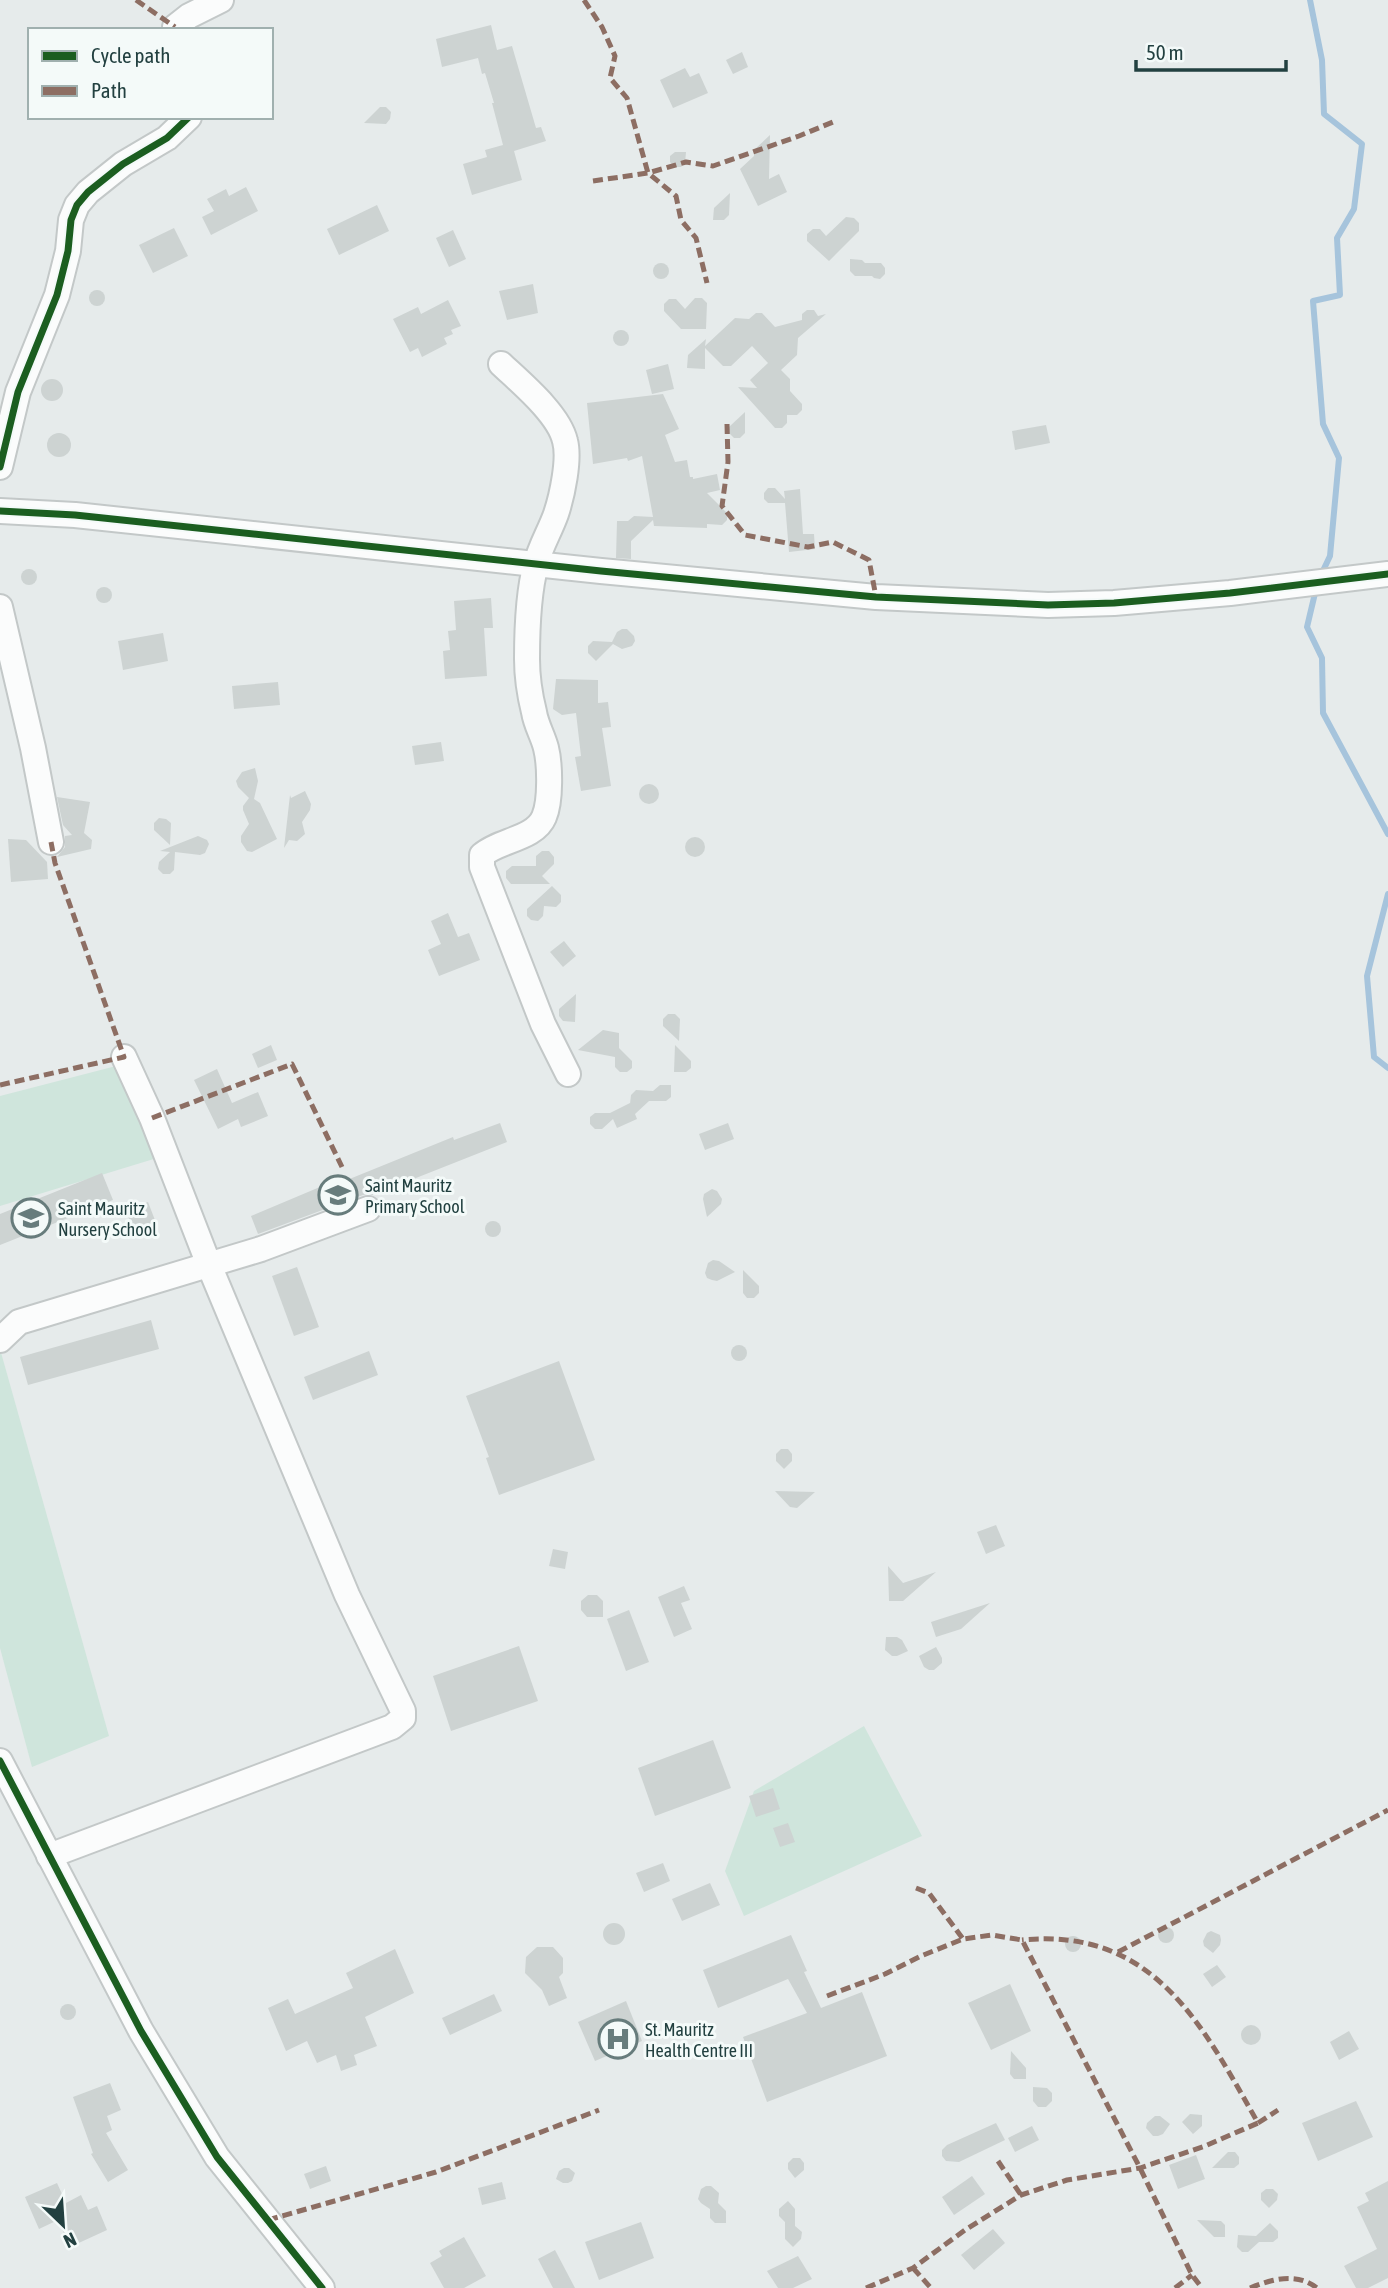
<svg xmlns="http://www.w3.org/2000/svg" width="1388" height="2288" viewBox="0 0 1388 2288" font-family="'Asap Condensed',sans-serif">
<style>
.green{fill:#cfe5dc}
.lines{fill:none;stroke-linecap:round;stroke-linejoin:round}
.stream{stroke:#a6c4dc;stroke-width:6}
.building{fill:#cdd3d2}
.minor-casing{stroke:#c3c8c8;stroke-width:28}
.minor{stroke:#fbfcfc;stroke-width:24}
.quiet{stroke:#8d6e63;stroke-width:5;stroke-dasharray:10 5;stroke-linecap:butt}
.cycleway-casing{stroke:#f4faf9;stroke-width:11}
.cycleway{stroke:#1b5e20;stroke-width:7}
.labels{text-anchor:middle;dominant-baseline:central;stroke-width:6;stroke-linejoin:round;paint-order:stroke}
.poi-label{font-size:18px;fill:#224040;stroke:#f4faf9;text-anchor:start}
</style>
<rect width="100%" height="100%" fill="#e6ebeb"/>
<g class="green">
<polygon points="120,1065 157,1158 0,1206 0,1096"/>
<polygon points="0,1349 109,1736 32,1767 0,1648"/>
<polygon points="864,1726 922,1836 744,1916 725,1871 754,1791"/>
</g>
<g class="lines">
<g class="stream">
<polyline points="1310,0 1322,60 1324,114 1362,144 1354,209 1337,238 1340,295 1313,301 1323,424 1339,458 1330,556 1321,575"/>
<polyline points="1316,589 1307,627 1322,658 1323,713 1388,834"/>
<polyline points="1388,894 1367,976 1374,1057 1388,1068"/>
</g>
</g>
<g class="building">
<polygon points="491,25 497,50 512,46 536,128 541,127 546,141 514,151 522,180 472,195 463,164 487,157 485,150 503,145 492,103 494,103 485,73 482,74 478,58 442,67 436,39"/>
<polygon points="742,52 748,67 733,74 726,60"/>
<polygon points="685,68 690,77 699,73 708,93 673,108 660,80"/>
<polygon points="380,107 386,107 391,112 390,119 386,124 364,123"/>
<polygon points="770,135 769,179 779,174 787,192 758,206 740,169 754,156 754,150"/>
<polygon points="675,152 686,152 685,163 681,167 674,167 670,162 670,156"/>
<polygon points="246,187 258,211 211,235 202,217 214,211 207,199 226,189 229,196"/>
<polygon points="730,193 729,215 724,220 713,220 714,208"/>
<polygon points="377,205 389,231 339,255 327,229"/>
<polygon points="846,217 854,218 859,223 859,231 829,261 807,241 807,234 813,229 820,229 826,236"/>
<polygon points="174,228 188,256 153,273 139,245"/>
<polygon points="453,230 466,259 449,267 436,238"/>
<polygon points="850,259 862,260 865,263 881,263 885,268 885,274 880,279 874,278 872,276 855,276 850,271"/>
<circle cx="661" cy="271" r="8"/>
<polygon points="533,284 538,313 507,320 499,291"/>
<circle cx="97" cy="298" r="8"/>
<polygon points="695,298 702,298 707,303 706,329 681,329 664,311 664,304 669,299 676,299 685,309"/>
<polygon points="448,300 461,326 451,330 453,334 444,338 447,344 422,357 418,348 410,352 393,319 418,307 421,314"/>
<polygon points="807,310 814,310 818,316 826,314 798,338 797,355 781,370 790,379 790,391 802,404 802,410 797,415 787,415 787,423 782,428 775,428 738,387 757,388 750,380 768,363 752,346 731,366 723,366 705,348 705,369 687,368 688,355 706,339 705,346 735,318 749,319 756,313 762,313 775,327 802,320 802,314"/>
<circle cx="621" cy="338" r="8"/>
<polygon points="668,364 674,389 652,394 646,370"/>
<circle cx="52" cy="390" r="11"/>
<polygon points="663,394 679,429 665,435 675,462 687,460 690,477 693,477 693,479 717,474 720,490 707,493 727,513 727,520 722,525 707,524 707,528 654,526 653,520 631,541 631,559 616,558 617,521 628,521 634,516 653,517 642,456 628,461 627,458 593,464 587,403"/>
<polygon points="745,412 745,433 740,438 734,438 729,433 729,427"/>
<polygon points="1046,425 1050,443 1015,450 1012,431"/>
<circle cx="59" cy="445" r="12"/>
<polygon points="768,488 775,488 785,499 784,491 800,489 803,534 814,534 815,549 789,552 785,503 768,503 764,499 764,493"/>
<circle cx="29" cy="577" r="8"/>
<circle cx="104" cy="595" r="8"/>
<polygon points="491,598 493,628 484,628 487,676 445,679 443,651 450,650 448,631 456,630 454,601"/>
<polygon points="622,629 627,629 634,636 635,641 632,646 622,649 613,644 596,661 588,653 588,646 593,641 612,642 617,632"/>
<polygon points="163,633 168,661 123,670 118,641"/>
<polygon points="556,679 598,680 598,703 608,702 611,727 602,728 611,786 581,791 575,757 581,756 576,713 562,715 553,709"/>
<polygon points="278,682 280,705 234,709 232,686"/>
<polygon points="441,742 444,761 415,765 412,746"/>
<polygon points="255,768 258,781 254,799 260,803 277,839 252,852 247,851 241,842 241,836 249,824 243,810 243,806 249,798 238,787 236,781 242,772"/>
<circle cx="649" cy="794" r="10"/>
<polygon points="305,791 311,804 310,810 302,822 305,834 297,841 289,840 284,848 290,795 291,798"/>
<polygon points="57,797 90,802 84,833 92,840 91,849 57,857 65,847 65,836 72,835 63,825"/>
<polygon points="159,818 166,819 171,823 170,845 154,830 154,823"/>
<polygon points="198,836 207,840 209,844 205,853 200,855 175,852 174,870 170,874 163,874 158,869 159,862 170,852 160,851"/>
<circle cx="695" cy="847" r="10"/>
<polygon points="8,839 26,840 47,862 48,879 11,882"/>
<polygon points="542,851 549,851 554,857 554,864 542,876 550,884 511,884 506,878 506,871 512,866 536,866 536,856"/>
<polygon points="552,886 561,895 561,902 556,907 544,906 543,916 538,921 531,920 527,916 527,909"/>
<polygon points="448,913 458,937 469,933 480,960 439,976 428,950 441,944 431,921"/>
<polygon points="564,941 576,956 563,967 550,952"/>
<polygon points="576,994 575,1022 563,1021 559,1016 559,1009"/>
<polygon points="668,1014 675,1014 680,1019 679,1041 663,1026 663,1019"/>
<polygon points="603,1030 619,1033 619,1048 632,1061 632,1068 627,1072 620,1072 615,1067 615,1057 578,1050"/>
<polygon points="271,1045 277,1060 258,1068 252,1054"/>
<polygon points="675,1045 691,1061 691,1068 686,1072 674,1072"/>
<polygon points="217,1069 232,1103 258,1092 268,1116 241,1127 238,1119 218,1129 194,1080"/>
<polygon points="660,1085 671,1085 671,1097 666,1101 649,1101 635,1114 637,1119 617,1128 613,1119 602,1129 595,1129 590,1124 590,1117 595,1113 610,1113 630,1103 630,1104 631,1095 636,1090 653,1091"/>
<polygon points="500,1123 507,1142 373,1195 363,1195 258,1234 251,1216 346,1176 347,1180 453,1137 454,1140"/>
<polygon points="728,1123 734,1139 705,1150 699,1134"/>
<polygon points="102,1173 113,1200 0,1245 0,1214"/>
<polygon points="712,1189 717,1191 722,1199 721,1204 707,1217 703,1199 704,1194"/>
<polygon points="148,1202 158,1228 136,1237 126,1210"/>
<circle cx="493" cy="1229" r="8"/>
<polygon points="713,1260 719,1261 735,1272 717,1281 712,1280 707,1278 705,1273 708,1263"/>
<polygon points="297,1267 319,1327 294,1336 272,1276"/>
<polygon points="743,1270 759,1286 759,1293 754,1298 747,1298 743,1293"/>
<polygon points="151,1320 159,1349 28,1385 20,1357"/>
<circle cx="739" cy="1353" r="8"/>
<polygon points="369,1351 378,1375 313,1400 304,1377"/>
<polygon points="559,1361 595,1460 499,1495 486,1458 489,1457 466,1396"/>
<polygon points="781,1449 788,1449 792,1454 792,1461 784,1469 776,1461 776,1454"/>
<polygon points="775,1491 815,1492 797,1508 790,1507"/>
<polygon points="996,1525 1005,1546 986,1554 977,1532"/>
<polygon points="553,1549 568,1552 565,1569 549,1566"/>
<polygon points="888,1566 903,1583 936,1572 903,1601 889,1601"/>
<polygon points="684,1586 690,1600 681,1603 692,1629 674,1637 658,1597"/>
<polygon points="588,1595 597,1595 603,1601 603,1617 587,1617 581,1610 581,1601"/>
<polygon points="990,1603 961,1629 936,1637 931,1622"/>
<polygon points="629,1610 649,1662 626,1671 607,1619"/>
<polygon points="886,1637 897,1637 902,1640 908,1651 897,1656 892,1656 885,1650"/>
<polygon points="519,1646 538,1701 451,1731 433,1676"/>
<polygon points="936,1647 942,1658 942,1663 934,1670 929,1670 924,1667 919,1656"/>
<polygon points="713,1740 731,1788 655,1816 638,1768"/>
<polygon points="773,1788 780,1809 756,1817 749,1796"/>
<polygon points="788,1823 795,1842 780,1847 773,1828"/>
<polygon points="663,1863 670,1881 644,1892 636,1873"/>
<polygon points="710,1883 720,1905 682,1921 672,1899"/>
<circle cx="614" cy="1934" r="11"/>
<circle cx="1166" cy="1935" r="8"/>
<polygon points="1211,1931 1220,1935 1221,1940 1220,1945 1213,1953 1204,1946 1203,1941 1207,1933"/>
<polygon points="791,1935 807,1971 804,1972 821,2008 862,1992 887,2056 767,2102 743,2037 807,2013 788,1979 718,2008 703,1970"/>
<circle cx="1073" cy="1944" r="8"/>
<polygon points="537,1947 553,1947 563,1958 563,1973 559,1977 567,1998 549,2006 542,1990 525,1973 526,1957"/>
<polygon points="395,1949 414,1993 365,2017 377,2046 354,2055 357,2065 341,2071 336,2055 317,2063 307,2041 286,2051 268,2008 288,1999 295,2014 353,1988 346,1973"/>
<polygon points="1217,1965 1226,1977 1212,1987 1203,1974"/>
<polygon points="1010,1984 1031,2031 991,2050 968,2003"/>
<polygon points="494,1994 502,2011 450,2035 442,2018"/>
<polygon points="626,2001 642,2041 595,2061 578,2022"/>
<circle cx="68" cy="2012" r="8"/>
<circle cx="1251" cy="2035" r="10"/>
<polygon points="1349,2031 1359,2049 1339,2060 1330,2042"/>
<polygon points="1011,2051 1026,2068 1026,2079 1014,2079 1010,2074"/>
<polygon points="110,2083 121,2110 107,2116 112,2130 106,2133 128,2170 108,2182 91,2154 93,2153 73,2097"/>
<polygon points="1033,2087 1047,2088 1052,2093 1052,2101 1046,2107 1038,2107 1033,2101"/>
<polygon points="1356,2101 1373,2137 1318,2161 1302,2123"/>
<polygon points="1190,2114 1202,2115 1202,2126 1193,2134 1182,2122"/>
<polygon points="1155,2116 1160,2116 1170,2124 1163,2134 1158,2136 1153,2136 1146,2128 1147,2123"/>
<polygon points="996,2123 1005,2140 959,2162 946,2161 942,2156 942,2150 947,2145"/>
<polygon points="1032,2126 1039,2140 1015,2152 1008,2138"/>
<polygon points="1228,2152 1235,2152 1239,2157 1239,2164 1234,2168 1212,2168"/>
<polygon points="1196,2155 1205,2179 1178,2189 1169,2165"/>
<polygon points="793,2158 800,2158 804,2163 804,2170 795,2178 788,2169 788,2163"/>
<polygon points="326,2166 331,2181 310,2189 304,2174"/>
<polygon points="564,2168 569,2168 575,2173 572,2181 568,2183 563,2183 556,2179 559,2171"/>
<polygon points="972,2176 985,2194 954,2215 942,2197"/>
<polygon points="1388,2181 1388,2278 1368,2288 1356,2288 1344,2266 1377,2249 1357,2207 1369,2201 1365,2193"/>
<polygon points="502,2182 506,2199 482,2205 478,2188"/>
<polygon points="57,2183 66,2203 81,2195 88,2210 97,2206 107,2230 70,2247 58,2220 39,2229 25,2197"/>
<polygon points="706,2186 711,2186 719,2193 718,2203 726,2211 726,2223 715,2223 710,2218 710,2209 701,2203 698,2199 701,2189"/>
<polygon points="1266,2189 1273,2189 1278,2194 1277,2200 1269,2208 1261,2200 1261,2193"/>
<polygon points="788,2201 795,2209 795,2226 802,2232 801,2239 793,2247 785,2239 785,2222 779,2216 779,2209"/>
<polygon points="1197,2220 1221,2221 1225,2225 1225,2237 1214,2237"/>
<polygon points="641,2222 654,2258 599,2280 585,2242"/>
<polygon points="1270,2223 1278,2231 1278,2238 1273,2242 1259,2242 1248,2252 1242,2252 1237,2247 1238,2235 1256,2236"/>
<polygon points="993,2229 1005,2243 974,2270 961,2255"/>
<polygon points="464,2237 486,2276 464,2288 444,2288 430,2263 442,2256 439,2251"/>
<polygon points="555,2250 575,2288 553,2288 538,2259"/>
<polygon points="798,2256 812,2279 793,2288 778,2288 767,2271"/>
</g>
<g class="lines">
<g class="minor-casing">
<g id="minor">
<polyline points="177,30 175,27 189,16 221,0"/>
<path d="M 501,364 C 520,382 559,414 565,441 C 570,459 562,496 556,514 C 550,531 540,547 536,564 C 528,593 527,629 527,659 C 527,676 530,696 534,712 C 536,725 543,736 546,748 C 550,764 551,801 544,817 C 535,839 499,840 482,855 L 482,867 L 543,1024 L 568,1074"/>
<polyline points="0,467 18,392 57,295 68,251 71,220 77,205 88,192 123,164 167,138 189,117"/>
<polyline points="0,511 75,515 601,571 876,597 1048,605 1114,603 1230,593 1388,574"/>
<polyline points="0,607 33,748 51,842"/>
<polyline points="0,1340 19,1322 261,1249 368,1209"/>
<polyline points="0,1761 141,2031 217,2157 322,2288"/>
<polyline points="49,1856 392,1727 403,1718 403,1711 347,1595 209,1265 152,1118 124,1057"/>
</g>
</g>
<use href="#minor" class="minor"/>
<g class="quiet">
<polyline points="136,0 175,27"/>
<polyline points="584,0 602,27 615,56 610,78 627,98 648,173 676,196 681,220 696,238 707,283"/>
<polyline points="593,181 648,173 686,162 713,166 799,136 833,122"/>
<polyline points="727,424 728,462 722,506 745,535 808,547 833,542 869,560 876,597"/>
<polyline points="0,1085 124,1057 55,863 51,842"/>
<polyline points="152,1118 292,1064 342,1167"/>
<polyline points="916,1888 929,1893 963,1939"/>
<polyline points="1118,1952 1388,1810"/>
<polyline points="827,1996 885,1974 921,1956 963,1939 992,1935 1022,1940 1140,2168 1192,2275 1202,2288"/>
<polyline points="1258,2123 1278,2110"/>
<polyline points="998,2161 1021,2195"/>
<polyline points="268,2220 436,2172 599,2110"/>
<polyline points="913,2268 931,2288"/>
<path d="M 866,2288 L 913,2268 L 965,2230 L 1021,2195 L 1067,2180 L 1140,2168 L 1205,2146 L 1258,2123 C 1202,2024 1153,1927 1022,1940"/>
<polyline points="1175,2288 1192,2275"/>
<path d="M 1250,2288 C 1273,2279 1296,2272 1317,2288"/>
</g>
<g class="cycleway-casing">
<g id="cycleway">
<polyline points="0,467 18,392 57,295 68,251 71,220 77,205 88,192 123,164 167,138 189,117"/>
<polyline points="0,511 75,515 601,571 876,597 1048,605 1114,603 1230,593 1388,574"/>
<polyline points="0,1761 141,2031 217,2157 322,2288"/>
</g>
</g>
<use href="#cycleway" class="cycleway"/>
</g>
<defs>
<g id="school-ring" transform="scale(2.0125)"><circle r="9.5" fill="#f4faf9" stroke="#677c7c" stroke-width="1.5"/><path d="M0-5L7-2L0 1L-7-2ZM-4 1L0 2.5L4 1V4Q0 6-4 4Z" fill="#677c7c"/></g>
<g id="hospital-ring" transform="scale(2.0125)"><circle r="9.5" fill="#f4faf9" stroke="#677c7c" stroke-width="1.5"/><path d="M-5-5h3v3.5h4V-5h3V5h-3V1.5h-4V5h-3Z" fill="#677c7c"/></g>
</defs>
<g fill-rule="evenodd">
<use href="#school-ring" x="338" y="1195"/>
<use href="#school-ring" x="31" y="1218"/>
<use href="#hospital-ring" x="618" y="2039"/>
</g>
<g class="labels">
<g class="poi-label">
<text x="365" y="1185">Saint Mauritz<tspan x="365" dy="21">Primary School</tspan></text>
<text x="58" y="1208">Saint Mauritz<tspan x="58" dy="21">Nursery School</tspan></text>
<text x="645" y="2029">St. Mauritz<tspan x="645" dy="21">Health Centre III</tspan></text>
</g>
</g>
<rect x="28" y="28" width="245" height="91" fill="#f4faf9" stroke="#a0b0af" stroke-width="2"/>
<rect x="42" y="51" width="35" height="10" fill="#1b5e20" stroke="#a0b0af" stroke-width="2"/>
<text x="91" y="63" font-size="21" fill="#224040">Cycle path</text>
<rect x="42" y="86" width="35" height="10" fill="#8d6e63" stroke="#a0b0af" stroke-width="2"/>
<text x="91" y="98" font-size="21" fill="#224040">Path</text>
<g transform="translate(63 2225) rotate(155)" stroke="#f4faf9" stroke-width="5" paint-order="stroke">
<path d="M0-5L12 26L0 18L-12 26Z" fill="#224040"/>
<text y="-10" font-size="19" font-weight="bold" text-anchor="middle" fill="#224040">N</text>
</g>
<path d="M1136 60v10h150v-10" fill="none" stroke="#224040" stroke-width="3.5"/>
<text x="1146" y="60" font-size="21" fill="#224040" stroke="#f4faf9" stroke-width="5" paint-order="stroke">50 m</text>
</svg>
